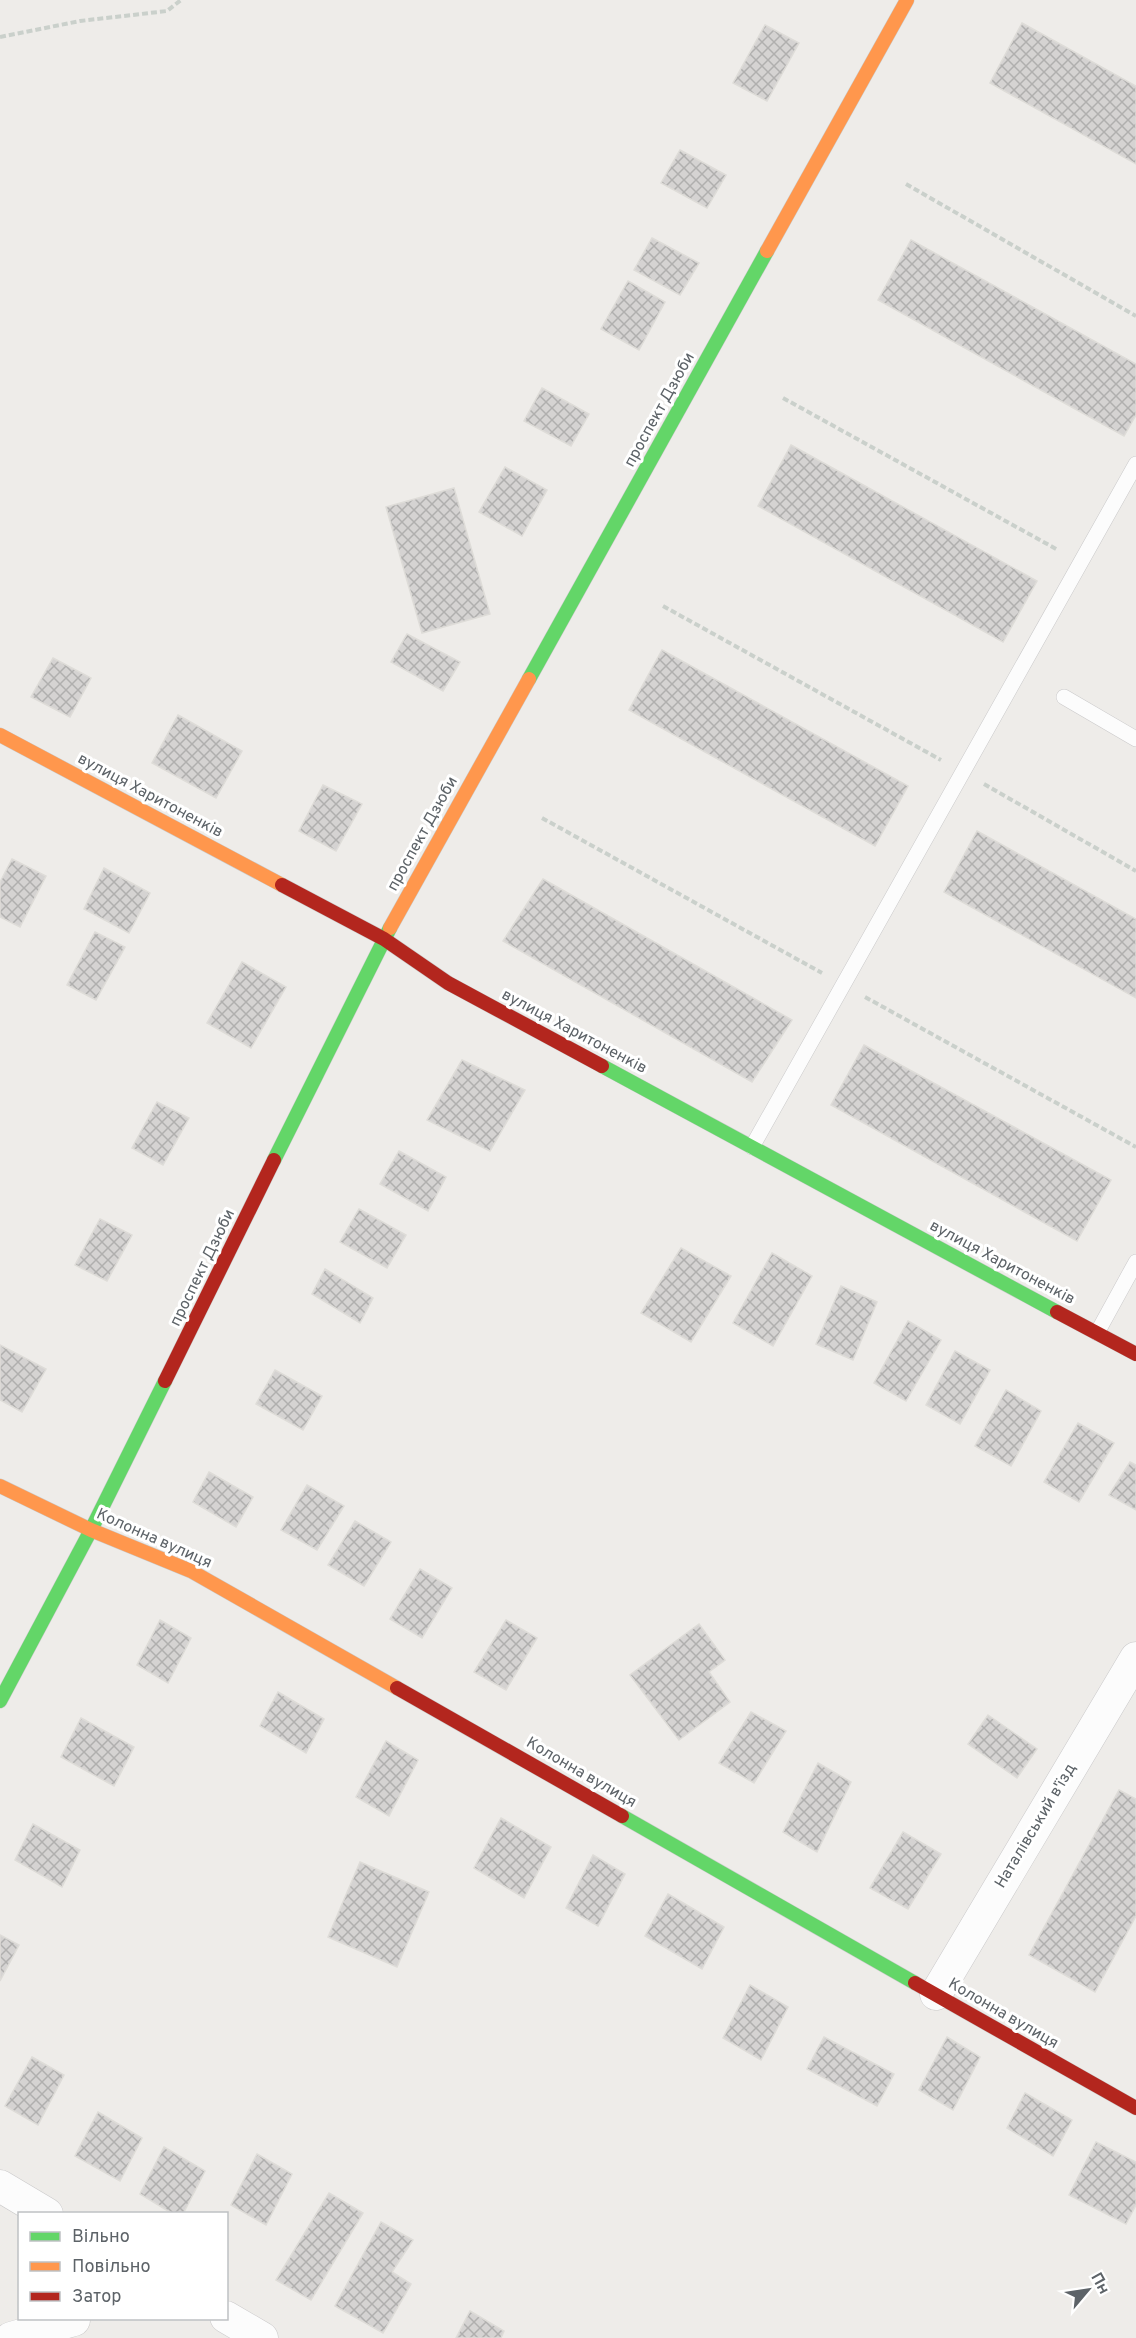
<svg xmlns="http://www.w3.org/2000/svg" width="1136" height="2338" viewBox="0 0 1136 2338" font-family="Overpass,sans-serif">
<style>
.building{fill:url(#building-cross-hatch);stroke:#dedcd8;stroke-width:1.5}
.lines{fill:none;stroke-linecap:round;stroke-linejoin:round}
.lane-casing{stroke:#cac9ca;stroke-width:16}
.street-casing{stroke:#cac9ca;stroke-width:33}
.fast-casing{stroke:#cacbcb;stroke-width:15}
.slow-casing{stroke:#cacbcb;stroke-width:15}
.jam-casing{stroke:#cacbcb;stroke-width:15}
.path{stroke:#cad0cb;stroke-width:4;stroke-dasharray:6 3;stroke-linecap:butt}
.lane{stroke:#fcfcfc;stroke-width:15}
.street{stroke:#fcfcfc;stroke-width:32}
.fast{stroke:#63d668;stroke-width:14}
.slow{stroke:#ff974d;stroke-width:14}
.jam{stroke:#b3261e;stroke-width:14}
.labels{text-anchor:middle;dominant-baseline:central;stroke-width:6;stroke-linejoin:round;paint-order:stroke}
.street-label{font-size:16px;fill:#5d6368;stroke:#fff}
</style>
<defs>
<pattern id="building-cross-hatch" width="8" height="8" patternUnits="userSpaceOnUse" patternTransform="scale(1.5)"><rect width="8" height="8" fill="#d5d3d2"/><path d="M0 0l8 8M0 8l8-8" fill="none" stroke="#b0afae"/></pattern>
</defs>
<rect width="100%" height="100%" fill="#eeece9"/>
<g class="building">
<polygon points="1022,23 1136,86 1136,164 990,83"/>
<polygon points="765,25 799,43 767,101 733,83"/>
<polygon points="680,150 726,175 707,208 661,183"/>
<polygon points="652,238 699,263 680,295 634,270"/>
<polygon points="911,240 1136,364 1136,415 1124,436 878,300"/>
<polygon points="628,281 665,302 639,350 601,329"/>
<polygon points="542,388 589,414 571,446 524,421"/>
<polygon points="791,445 1037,581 1003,642 758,506"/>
<polygon points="505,467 547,490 522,536 479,512"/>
<polygon points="454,488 490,614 422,633 386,507"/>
<polygon points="407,634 460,662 443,691 391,662"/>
<polygon points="662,650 908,786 875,846 629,710"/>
<polygon points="53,658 91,678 70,717 31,697"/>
<polygon points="178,715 242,751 216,798 152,763"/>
<polygon points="323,785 362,804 336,851 299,831"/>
<polygon points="977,831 1136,919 1136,998 944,892"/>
<polygon points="12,859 46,876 20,927 0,917 0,882"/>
<polygon points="104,868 150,893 129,933 84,909"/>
<polygon points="543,879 792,1020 752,1082 503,941"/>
<polygon points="95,932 125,947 96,1000 67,985"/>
<polygon points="242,962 286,987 251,1048 207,1023"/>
<polygon points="864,1045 1111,1180 1077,1241 831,1105"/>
<polygon points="462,1060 525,1090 490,1151 427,1120"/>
<polygon points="157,1102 189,1118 163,1165 132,1148"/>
<polygon points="399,1151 446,1177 428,1211 380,1184"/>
<polygon points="359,1209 406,1235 387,1268 340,1242"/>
<polygon points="100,1219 132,1235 107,1281 75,1265"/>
<polygon points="681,1248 731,1276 691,1342 641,1313"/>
<polygon points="772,1253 812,1276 773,1346 733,1323"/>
<polygon points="325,1269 373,1298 360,1323 312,1294"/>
<polygon points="841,1286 877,1302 853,1360 816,1344"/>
<polygon points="908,1321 941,1340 906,1401 874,1383"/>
<polygon points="0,1345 46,1369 22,1412 0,1400"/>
<polygon points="955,1351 990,1370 960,1424 926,1405"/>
<polygon points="275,1370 322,1396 303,1430 256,1404"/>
<polygon points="1006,1390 1041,1411 1011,1466 975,1446"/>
<polygon points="1078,1423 1114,1443 1079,1502 1044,1482"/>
<polygon points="1130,1462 1136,1465 1136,1510 1109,1495"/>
<polygon points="209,1472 253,1497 236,1527 193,1502"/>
<polygon points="307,1485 344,1506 317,1550 281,1530"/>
<polygon points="355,1521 391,1542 364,1586 328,1565"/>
<polygon points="420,1569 452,1588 422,1638 390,1619"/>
<polygon points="160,1620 191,1638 168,1683 137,1665"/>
<polygon points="506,1620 537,1638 506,1690 474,1672"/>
<polygon points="699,1624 725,1660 709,1672 730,1702 679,1740 630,1675"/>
<polygon points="278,1692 324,1719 306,1753 260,1726"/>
<polygon points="751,1712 786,1731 754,1783 719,1763"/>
<polygon points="988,1715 1037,1749 1017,1778 968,1744"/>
<polygon points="81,1718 134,1747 114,1786 61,1757"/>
<polygon points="386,1741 418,1760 389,1816 356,1797"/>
<polygon points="818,1763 851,1782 817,1852 783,1832"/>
<polygon points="1119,1790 1136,1799 1136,1916 1095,1992 1029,1955"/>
<polygon points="501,1818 551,1847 524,1898 474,1868"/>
<polygon points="33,1824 80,1850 62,1887 15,1860"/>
<polygon points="903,1832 941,1854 908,1909 870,1888"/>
<polygon points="593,1855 625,1874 598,1926 566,1908"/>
<polygon points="360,1862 429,1892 397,1967 328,1937"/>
<polygon points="668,1894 724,1927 702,1969 645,1936"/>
<polygon points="0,1935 19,1945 0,1981"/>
<polygon points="750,1985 788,2007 761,2060 723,2038"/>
<polygon points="824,2037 894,2074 877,2106 807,2069"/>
<polygon points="947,2037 980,2057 953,2110 919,2090"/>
<polygon points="32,2057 64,2075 38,2125 5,2106"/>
<polygon points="1025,2093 1072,2120 1053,2156 1007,2128"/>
<polygon points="98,2112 142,2138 120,2181 75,2156"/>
<polygon points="1096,2142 1136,2162 1136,2205 1126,2224 1069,2195"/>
<polygon points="164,2147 205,2171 183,2214 173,2214 140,2194"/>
<polygon points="257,2154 292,2174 266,2225 231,2205"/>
<polygon points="329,2193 363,2213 311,2300 276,2280"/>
<polygon points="381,2222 413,2240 392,2272 411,2284 383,2333 335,2306"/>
<polygon points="470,2311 504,2331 501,2338 456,2338"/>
</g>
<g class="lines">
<g class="lane-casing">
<g id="lane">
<polyline points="1064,697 1136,739"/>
<polyline points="752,1147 1136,464"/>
<polyline points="1097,1333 1136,1262"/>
</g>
</g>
<g class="street-casing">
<g id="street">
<polyline points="936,1994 1136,1658"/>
<polyline points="0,2186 47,2214"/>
<polyline points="226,2317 262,2338"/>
<polyline points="11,2338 74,2320"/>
</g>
</g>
<g class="fast-casing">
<g id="fast">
<polyline points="529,679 767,251"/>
<polyline points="602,1066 1057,1312"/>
<polyline points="274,1160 390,928"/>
<polyline points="0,1701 91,1530 165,1381"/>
<polyline points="622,1816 915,1983"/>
</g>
</g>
<g class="slow-casing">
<g id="slow">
<polyline points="767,251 907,0"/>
<polyline points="0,735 282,885"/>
<polyline points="390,928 529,679"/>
<polyline points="0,1486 91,1530 191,1571 397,1688"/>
</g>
</g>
<g class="jam-casing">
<g id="jam">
<polyline points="282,885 384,939 448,983 602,1066"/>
<polyline points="1057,1312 1136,1354"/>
<polyline points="165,1381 274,1160"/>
<polyline points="397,1688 622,1816"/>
<polyline points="915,1983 1136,2108"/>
</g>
</g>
<g class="path">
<polyline points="0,37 80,21 167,11 181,0"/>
<polyline points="906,184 1136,316"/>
<polyline points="783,398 1058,550"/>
<polyline points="663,606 941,760"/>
<polyline points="984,784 1136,871"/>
<polyline points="542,818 822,973"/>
<polyline points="865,997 1136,1147"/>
</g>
<use href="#lane" class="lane"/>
<use href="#street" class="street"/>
<use href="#fast" class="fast"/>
<use href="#slow" class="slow"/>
<use href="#jam" class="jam"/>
</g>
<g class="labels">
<g class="street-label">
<text transform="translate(660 410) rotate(-61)">проспект Дзюби</text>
<text transform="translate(150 796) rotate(28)">вулиця Харитоненків</text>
<text transform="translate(423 834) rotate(-61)">проспект Дзюби</text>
<text transform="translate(574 1032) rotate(28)">вулиця Харитоненків</text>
<text transform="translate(1002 1263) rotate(28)">вулиця Харитоненків</text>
<text transform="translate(203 1268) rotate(-64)">проспект Дзюби</text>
<text transform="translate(154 1539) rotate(24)">Колонна вулиця</text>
<text transform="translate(581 1773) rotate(30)">Колонна вулиця</text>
<text transform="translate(1036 1826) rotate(-59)">Наталівський в'їзд</text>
<text transform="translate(1003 2014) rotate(30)">Колонна вулиця</text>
</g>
</g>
<rect x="18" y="2212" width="210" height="108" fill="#ffffff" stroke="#bec1c3" stroke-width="1.5"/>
<rect x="30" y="2232" width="30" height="9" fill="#63d668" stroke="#bec1c3" stroke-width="1.5"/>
<text x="72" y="2242" font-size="18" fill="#5d6368">Вільно</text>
<rect x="30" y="2262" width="30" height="9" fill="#ff974d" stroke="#bec1c3" stroke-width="1.5"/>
<text x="72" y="2272" font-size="18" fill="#5d6368">Повільно</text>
<rect x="30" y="2292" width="30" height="9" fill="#b3261e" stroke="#bec1c3" stroke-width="1.5"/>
<text x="72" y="2302" font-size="18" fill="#5d6368">Затор</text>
<g transform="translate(1088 2290) rotate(61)" stroke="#ffffff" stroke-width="4.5" paint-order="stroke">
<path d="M0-4.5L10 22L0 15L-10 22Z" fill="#5d6368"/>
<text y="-9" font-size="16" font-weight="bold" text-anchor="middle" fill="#5d6368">Пн</text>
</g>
</svg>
